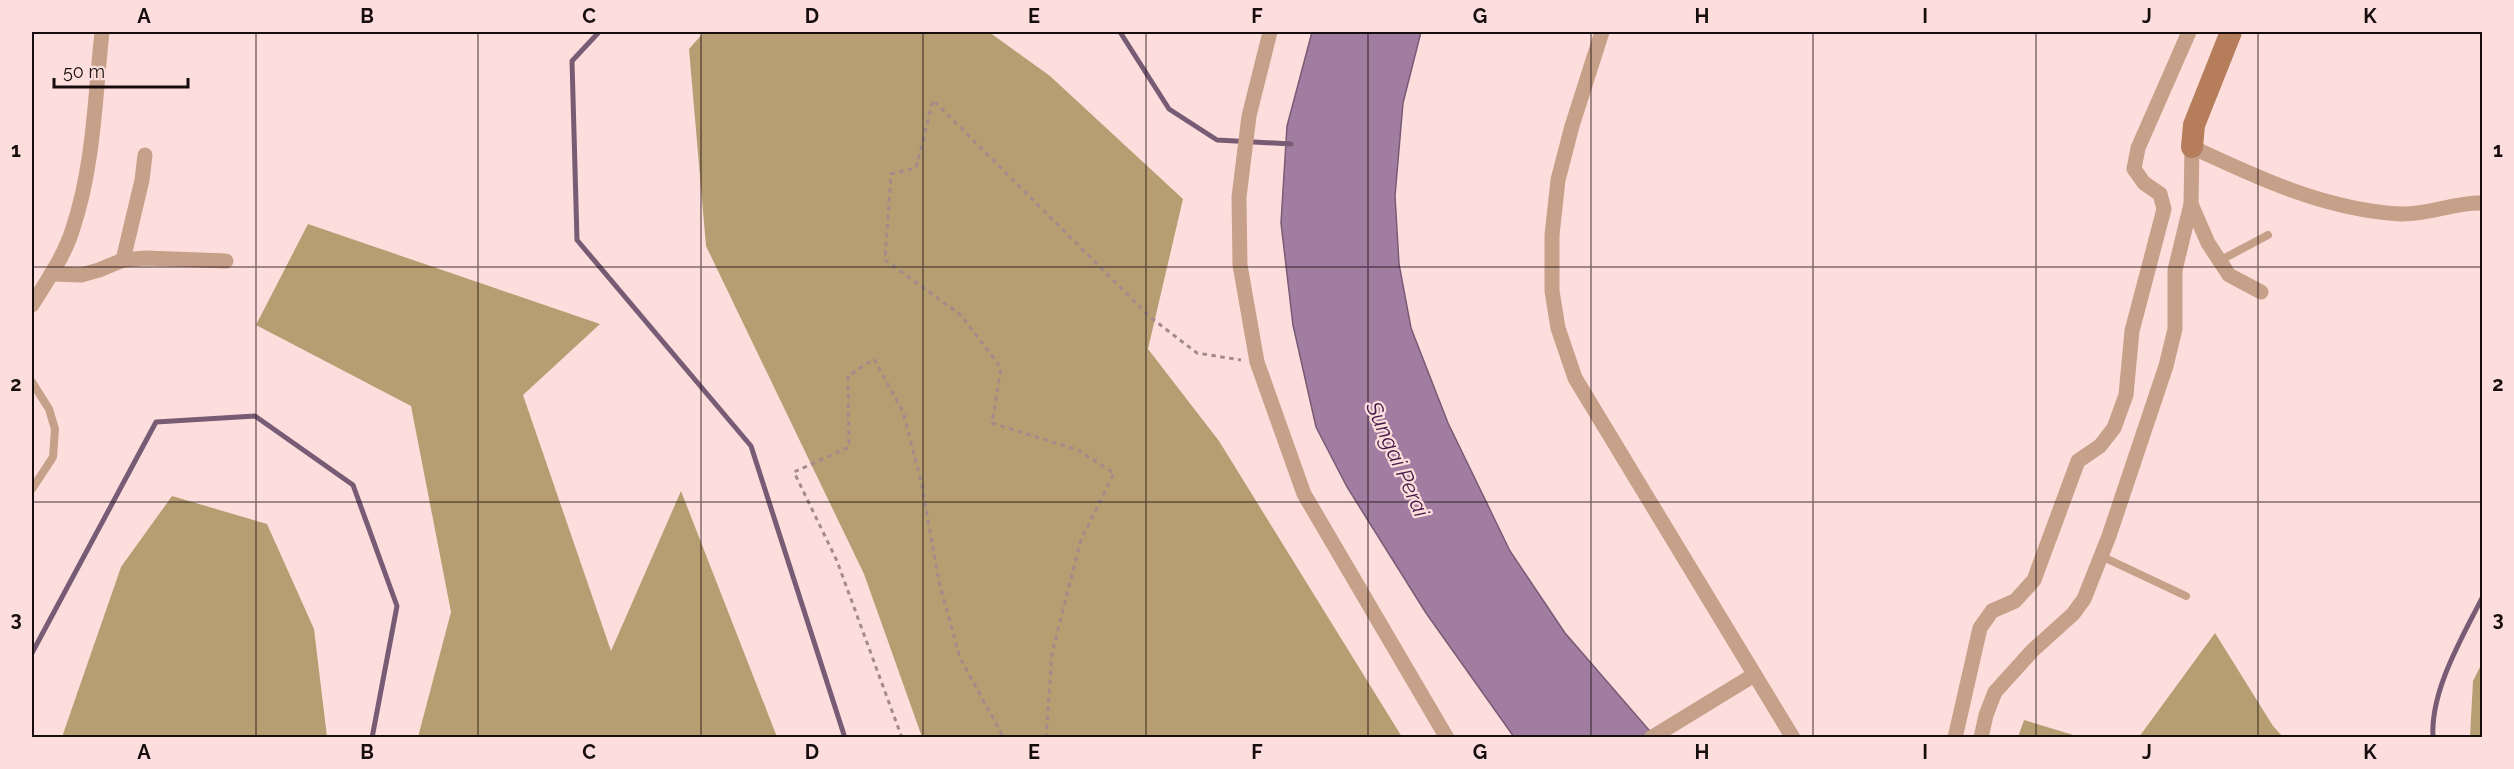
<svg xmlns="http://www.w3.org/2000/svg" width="2514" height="769" viewBox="0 0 2514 769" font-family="Raleway,sans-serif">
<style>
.forest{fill:#b79e72}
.water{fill:#a17da1;stroke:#785b75;stroke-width:1.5}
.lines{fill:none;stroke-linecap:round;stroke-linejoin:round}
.stream{stroke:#785b75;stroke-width:5}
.path{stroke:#a38b8a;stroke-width:3;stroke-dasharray:4.5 4.5;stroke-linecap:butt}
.lane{stroke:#c7a089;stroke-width:8}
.street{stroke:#c7a089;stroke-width:15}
.secondary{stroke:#b57d5a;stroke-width:22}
.grid{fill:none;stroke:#170d0d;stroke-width:1.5;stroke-opacity:0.55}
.labels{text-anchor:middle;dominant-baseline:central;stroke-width:4.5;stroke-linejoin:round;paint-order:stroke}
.water-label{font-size:22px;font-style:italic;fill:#471a49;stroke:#fededc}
.neatline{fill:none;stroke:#170d0d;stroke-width:2}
.grid-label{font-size:20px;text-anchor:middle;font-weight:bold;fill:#170d0d}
</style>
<rect width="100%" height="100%" fill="#fededc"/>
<g class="forest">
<polygon points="704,32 989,32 1050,76 1183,199 1148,349 1219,441 1402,737 922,737 864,574 706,246 689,49"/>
<polygon points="308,224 600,324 523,395 611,651 681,491 777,737 418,737 451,612 411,406 256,325"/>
<polygon points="172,496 267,524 314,629 327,737 62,737 121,567"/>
<polygon points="2215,633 2273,726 2283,737 2139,737"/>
<polygon points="2482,663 2482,737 2470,737 2473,681"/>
<polygon points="2024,720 2080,737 2018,737"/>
</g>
<polygon class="water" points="1312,32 1421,32 1403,103 1395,196 1399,264 1411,328 1448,423 1510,551 1565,633 1655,737 1514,737 1426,613 1347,487 1316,427 1293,325 1281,223 1287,126"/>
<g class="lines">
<g class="stream">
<polyline points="599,32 572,61 577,240 751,446 845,738"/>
<polyline points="1120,32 1169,109 1217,140 1291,144"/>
<polyline points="32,653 156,422 255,416 353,485 397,606 372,738"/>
<path d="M 2433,738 C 2430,691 2462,638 2482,598"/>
</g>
<g class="path">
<polyline points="902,738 837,561 794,472 849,447 848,376 874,359 903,412 921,481 939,582 960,658 1004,738"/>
<polyline points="1046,738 1052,653 1081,540 1114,473 1078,450 992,423 1001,368 961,315 885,260 891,174 916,168 933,100 1150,317 1197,353 1241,360"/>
</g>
<g class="lane">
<polyline points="2219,261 2268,235"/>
<polyline points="32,382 49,409 55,429 53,457 32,489"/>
<polyline points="2101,556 2186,596"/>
</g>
<g class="street">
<polyline points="1270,32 1249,116 1239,197 1240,265 1257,362 1304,494 1447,738"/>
<polyline points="1602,32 1572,126 1558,180 1552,235 1552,291 1558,328 1575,378 1793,738"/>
<polyline points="2191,204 2208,243 2229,275 2261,292"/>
<polyline points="123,260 142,180 145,155"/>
<polyline points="51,274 81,275 99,270 123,260 146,258 226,261"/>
<path d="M 32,305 C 47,281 65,255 73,228 C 94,165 95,96 102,32"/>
<polyline points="1651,738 1754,675"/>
<polyline points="1955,738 1980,628 1992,611 2015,601 2034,580 2078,461 2100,446 2114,428 2126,395 2132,331 2164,209 2160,194 2144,183 2134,169 2138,148 2189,32"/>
<path d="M 1981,738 L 1986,715 L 1995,692 L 2032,651 L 2073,614 L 2084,599 L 2109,536 L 2166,366 L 2175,329 L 2175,270 L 2191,204 L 2192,147 C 2258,178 2326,210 2401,214 C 2428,215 2455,202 2482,203"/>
</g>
<polyline class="secondary" points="2192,147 2194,125 2231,32"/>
</g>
<path class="grid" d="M 256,32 L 256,738M 478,32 L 478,738M 701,32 L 701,738M 923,32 L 923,738M 1146,32 L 1146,738M 1368,32 L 1368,738M 1591,32 L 1591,738M 1813,32 L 1813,738M 2036,32 L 2036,738M 2258,32 L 2258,738M 32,267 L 2482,267M 32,502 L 2482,502"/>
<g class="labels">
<g class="water-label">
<text transform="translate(1398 459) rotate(66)">Sungai Perai</text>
</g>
</g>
<rect width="2514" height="769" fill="none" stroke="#fededc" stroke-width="66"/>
<path d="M54 78v9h134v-9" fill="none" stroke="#170d0d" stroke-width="3"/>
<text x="63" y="78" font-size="18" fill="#170d0d" stroke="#fededc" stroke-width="4.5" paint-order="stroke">50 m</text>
<rect x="33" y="33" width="2448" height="703" class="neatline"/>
<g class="grid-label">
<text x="144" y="23">A</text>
<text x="367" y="23">B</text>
<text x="589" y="23">C</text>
<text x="812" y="23">D</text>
<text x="1034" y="23">E</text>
<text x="1257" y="23">F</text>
<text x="1480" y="23">G</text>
<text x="1702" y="23">H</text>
<text x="1925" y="23">I</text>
<text x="2147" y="23">J</text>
<text x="2370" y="23">K</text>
<text x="16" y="157">1</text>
<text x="2498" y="157">1</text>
<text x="16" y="391">2</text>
<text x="2498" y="391">2</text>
<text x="16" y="626">3</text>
<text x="2498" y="626">3</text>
<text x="144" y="759">A</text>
<text x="367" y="759">B</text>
<text x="589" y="759">C</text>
<text x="812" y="759">D</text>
<text x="1034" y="759">E</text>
<text x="1257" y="759">F</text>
<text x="1480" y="759">G</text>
<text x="1702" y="759">H</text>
<text x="1925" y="759">I</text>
<text x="2147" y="759">J</text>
<text x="2370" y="759">K</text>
</g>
</svg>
